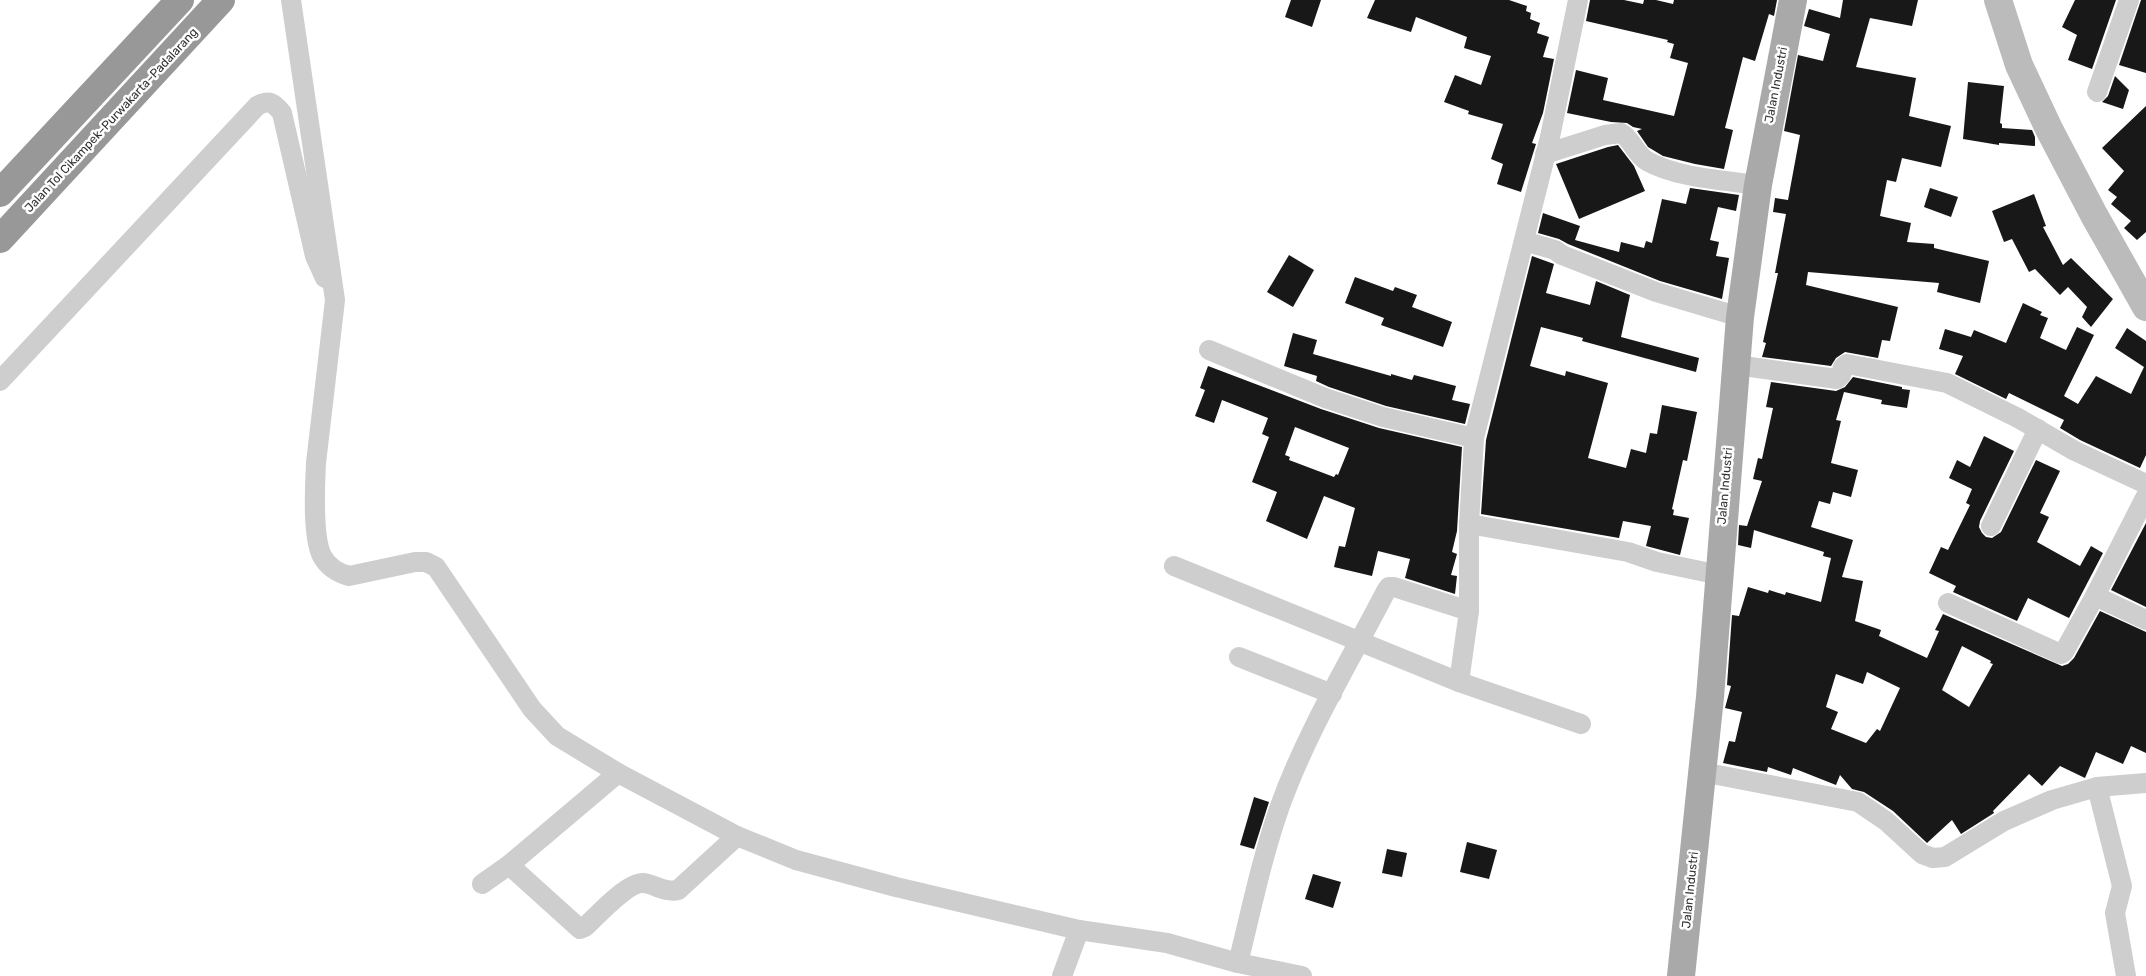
<svg xmlns="http://www.w3.org/2000/svg" width="2146" height="976" viewBox="0 0 2146 976" font-family="Rubik,sans-serif">
<style>
.building{fill:#181818;fill-rule:evenodd}
.lines{fill:none;stroke-linecap:round;stroke-linejoin:round}
.street{stroke:#cecece;stroke-width:20}
.secondary{stroke:#bbb;stroke-width:28}
.primary{stroke:#a9a9a9;stroke-width:28}
.highway{stroke:#989898;stroke-width:28}
.labels{text-anchor:middle;dominant-baseline:central;stroke-width:5;stroke-linejoin:round;paint-order:stroke}
.street-label{font-size:12px;fill:#313131;stroke:#fff}
</style>
<rect width="100%" height="100%" fill="#fff"/>
<g class="building">
<polygon points="1291,0 1321,0 1312,27 1285,17"/>
<polygon points="1375,0 1509,0 1527,6 1526,11 1531,13 1530,19 1540,23 1537,33 1549,37 1543,57 1554,59 1543,113 1532,143 1536,144 1521,192 1497,184 1503,164 1491,159 1503,124 1468,114 1469,111 1444,102 1455,75 1481,85 1491,56 1464,48 1467,37 1416,17 1411,32 1367,18"/>
<polygon points="1590,0 1624,0 1643,4 1644,0 1656,0 1673,4 1674,0 1777,0 1774,16 1769,14 1755,61 1743,57 1725,128 1733,130 1724,169 1695,164 1663,156 1648,147 1637,131 1642,129 1633,127 1627,123 1611,122 1567,113 1576,70 1608,78 1603,100 1674,116 1688,63 1670,58 1674,44 1667,42 1668,40 1586,21"/>
<polygon points="1843,0 1918,0 1912,26 1870,18 1856,67 1916,78 1909,116 1951,126 1941,167 1902,158 1896,182 1887,180 1880,216 1911,223 1907,242 1934,244 1934,248 1989,261 1980,303 1937,292 1939,283 1808,272 1806,285 1898,307 1890,341 1882,340 1878,358 1845,352 1836,358 1831,366 1762,357 1766,343 1763,342 1778,273 1775,273 1786,214 1773,212 1775,198 1788,200 1800,135 1784,131 1798,55 1823,61 1830,34 1804,26 1809,9 1840,18"/>
<polygon points="2075,0 2116,0 2092,69 2068,60 2077,35 2062,27"/>
<polygon points="2141,0 2146,0 2146,73 2119,65"/>
<polygon points="2115,76 2129,90 2123,109 2102,102 2108,96"/>
<polygon points="1968,82 2004,86 2000,123 2002,124 2002,128 2032,130 2035,137 2035,146 1999,143 1999,145 1963,139"/>
<polygon points="2146,106 2146,232 2137,240 2124,228 2131,221 2111,204 2117,197 2108,190 2124,171 2102,148"/>
<polygon points="1618,145 1634,166 1645,191 1579,219 1556,164 1608,147"/>
<polygon points="1690,188 1739,195 1736,211 1718,207 1710,240 1719,242 1716,256 1729,258 1722,299 1660,281 1568,244 1559,239 1538,233 1543,213 1580,226 1575,240 1619,252 1621,242 1644,248 1646,241 1652,243 1662,199 1686,204"/>
<polygon points="1930,188 1958,197 1951,217 1924,207"/>
<polygon points="2034,194 2046,226 2043,227 2063,265 2071,258 2113,299 2091,327 2082,317 2087,307 2068,287 2060,295 2035,269 2029,272 2012,239 2004,242 1992,211"/>
<polygon points="1289,255 1314,270 1293,307 1267,292"/>
<polygon points="1532,256 1554,264 1546,293 1590,305 1596,281 1630,295 1621,337 1699,358 1696,372 1582,341 1583,338 1541,327 1530,366 1565,376 1566,371 1608,383 1588,458 1626,468 1631,449 1646,453 1650,433 1657,434 1662,405 1697,412 1687,461 1683,460 1672,509 1674,510 1673,515 1689,518 1680,555 1646,546 1651,526 1623,521 1619,538 1481,514 1486,440"/>
<polygon points="1355,277 1393,291 1395,287 1417,295 1412,307 1452,322 1443,347 1381,325 1384,318 1345,303"/>
<polygon points="2023,303 2042,312 2040,315 2048,318 2040,338 2066,350 2077,327 2094,335 2064,396 2078,404 2096,376 2131,394 2144,367 2115,348 2127,328 2146,341 2146,455 2140,468 2080,440 2060,428 2064,420 2009,393 2006,399 1955,374 1963,356 1939,349 1945,329 1971,337 1974,330 2006,343"/>
<polygon points="1293,333 1317,340 1313,354 1391,376 1391,374 1412,380 1414,375 1456,386 1452,400 1470,404 1465,424 1386,406 1329,387 1316,381 1317,376 1284,366"/>
<path d="M 1208,366 L 1321,409 L 1379,428 L 1462,447 L 1457,531 L 1452,552 L 1457,554 L 1451,575 L 1457,576 L 1455,594 L 1405,578 L 1410,559 L 1378,551 L 1372,576 L 1334,567 L 1339,546 L 1345,547 L 1355,508 L 1324,496 L 1307,539 L 1266,521 L 1277,492 L 1252,482 L 1269,437 L 1262,434 L 1268,418 L 1222,400 L 1214,423 L 1195,416 L 1205,390 L 1200,388 ZM 1295,427 L 1349,448 L 1338,475 L 1336,474 L 1334,477 L 1289,460 L 1290,457 L 1285,455 Z"/>
<path d="M 1853,377 L 1902,387 L 1902,389 L 1910,390 L 1907,408 L 1881,404 L 1882,400 L 1844,392 L 1836,420 L 1841,421 L 1831,463 L 1858,470 L 1851,497 L 1833,492 L 1830,504 L 1819,501 L 1811,527 L 1853,540 L 1842,577 L 1863,581 L 1855,621 L 1881,630 L 1879,636 L 1927,658 L 1939,631 L 1935,630 L 1943,614 L 2062,666 L 2068,664 L 2074,658 L 2100,611 L 2146,632 L 2146,753 L 2131,746 L 2123,764 L 2096,752 L 2085,778 L 2060,766 L 2042,786 L 2029,774 L 1993,811 L 1994,813 L 1961,834 L 1952,820 L 1927,843 L 1893,811 L 1864,792 L 1852,789 L 1840,775 L 1836,785 L 1793,768 L 1791,775 L 1768,767 L 1767,772 L 1723,763 L 1729,741 L 1735,742 L 1742,712 L 1725,708 L 1731,686 L 1727,685 L 1732,615 L 1739,616 L 1748,587 L 1768,593 L 1769,590 L 1785,595 L 1786,592 L 1821,602 L 1831,558 L 1823,556 L 1824,552 L 1754,530 L 1751,548 L 1738,545 L 1739,525 L 1747,526 L 1762,481 L 1753,479 L 1758,458 L 1762,459 L 1773,408 L 1766,407 L 1771,382 L 1836,391 L 1845,387 ZM 1962,646 L 1991,661 L 1990,663 L 1993,664 L 1969,707 L 1942,690 ZM 1867,672 L 1900,688 L 1880,731 L 1877,729 L 1866,743 L 1831,729 L 1838,712 L 1826,707 L 1836,674 L 1863,684 Z"/>
<polygon points="1984,436 2014,451 1980,521 1979,527 1982,533 1986,537 1992,538 2001,532 2036,460 2060,471 2040,513 2049,517 2037,542 2080,566 2091,546 2103,553 2069,618 2028,598 2017,621 1953,592 1956,586 1929,573 1941,547 1948,550 1970,505 1966,503 1972,489 1949,478 1957,460 1970,467"/>
<polygon points="2146,523 2146,607 2111,590"/>
<polygon points="1254,797 1269,802 1254,849 1240,845"/>
<polygon points="1467,842 1497,850 1489,879 1460,872"/>
<polygon points="1387,849 1407,853 1402,877 1382,873"/>
<polygon points="1313,874 1341,882 1333,908 1305,899"/>
</g>
<g class="lines">
<g class="street">
<path d="M 291,0 L 335,300 L 316,463 C 315,486 312,536 322,556 C 328,567 338,573 349,576 L 415,562 L 426,562 L 436,567 L 532,709 L 557,736 L 618,773 L 737,836 L 796,860 L 896,887 L 1079,930 L 1167,943 L 1238,963 L 1302,976"/>
<polyline points="2097,92 2129,0"/>
<path d="M 1545,154 L 1605,135 L 1621,133 C 1632,139 1635,154 1647,161 C 1677,178 1724,180 1758,185"/>
<polyline points="1524,241 1555,250 1562,255 1656,292 1740,317"/>
<polyline points="1209,350 1325,398 1383,417 1474,438"/>
<polyline points="1736,365 1837,379 1841,375 1843,367 1847,364 1947,383 2018,418 2075,451 2146,484"/>
<path d="M 0,381 L 257,106 C 269,99 274,103 282,113 L 315,256 L 325,278"/>
<polyline points="2146,496 2095,596 2146,620"/>
<polyline points="1469,524 1628,552 1657,562 1720,575"/>
<polyline points="1991,526 2038,429"/>
<polyline points="1174,566 1459,682 1581,724"/>
<polyline points="1948,603 2061,654 2064,652 2095,596"/>
<polyline points="1239,657 1332,694"/>
<polyline points="1459,682 1469,611 1469,524 1474,438 1550,137 1578,0"/>
<polyline points="1702,772 1858,802 1886,821 1922,854 1933,858 1945,857 2004,821 2052,800 2097,787 2146,783"/>
<polyline points="2097,787 2122,886 2115,913 2126,976"/>
<path d="M 509,865 L 580,929 L 585,927 C 597,916 628,881 644,883 C 656,885 666,893 678,890 L 737,836"/>
<polyline points="482,884 509,865 618,773"/>
<path d="M 1238,963 C 1251,911 1262,857 1280,806 C 1307,731 1350,661 1386,591 L 1389,587 L 1394,587 L 1469,611"/>
<polyline points="1062,976 1079,930"/>
</g>
<polyline class="secondary" points="1998,0 2019,65 2049,129 2094,215 2146,307"/>
<polyline class="primary" points="1681,976 1710,697 1740,317 1758,185 1793,0"/>
<g class="highway">
<polyline points="0,193 180,0"/>
<polyline points="0,239 221,0"/>
</g>
</g>
<g class="labels">
<g class="street-label">
<text transform="translate(1776 85) rotate(-79)">Jalan Industri</text>
<text transform="translate(111 120) rotate(-47)">Jalan Tol Cikampek–Purwakarta–Padalarang</text>
<text transform="translate(1725 486) rotate(-85)">Jalan Industri</text>
<text transform="translate(1690 890) rotate(-84)">Jalan Industri</text>
</g>
</g>
</svg>
